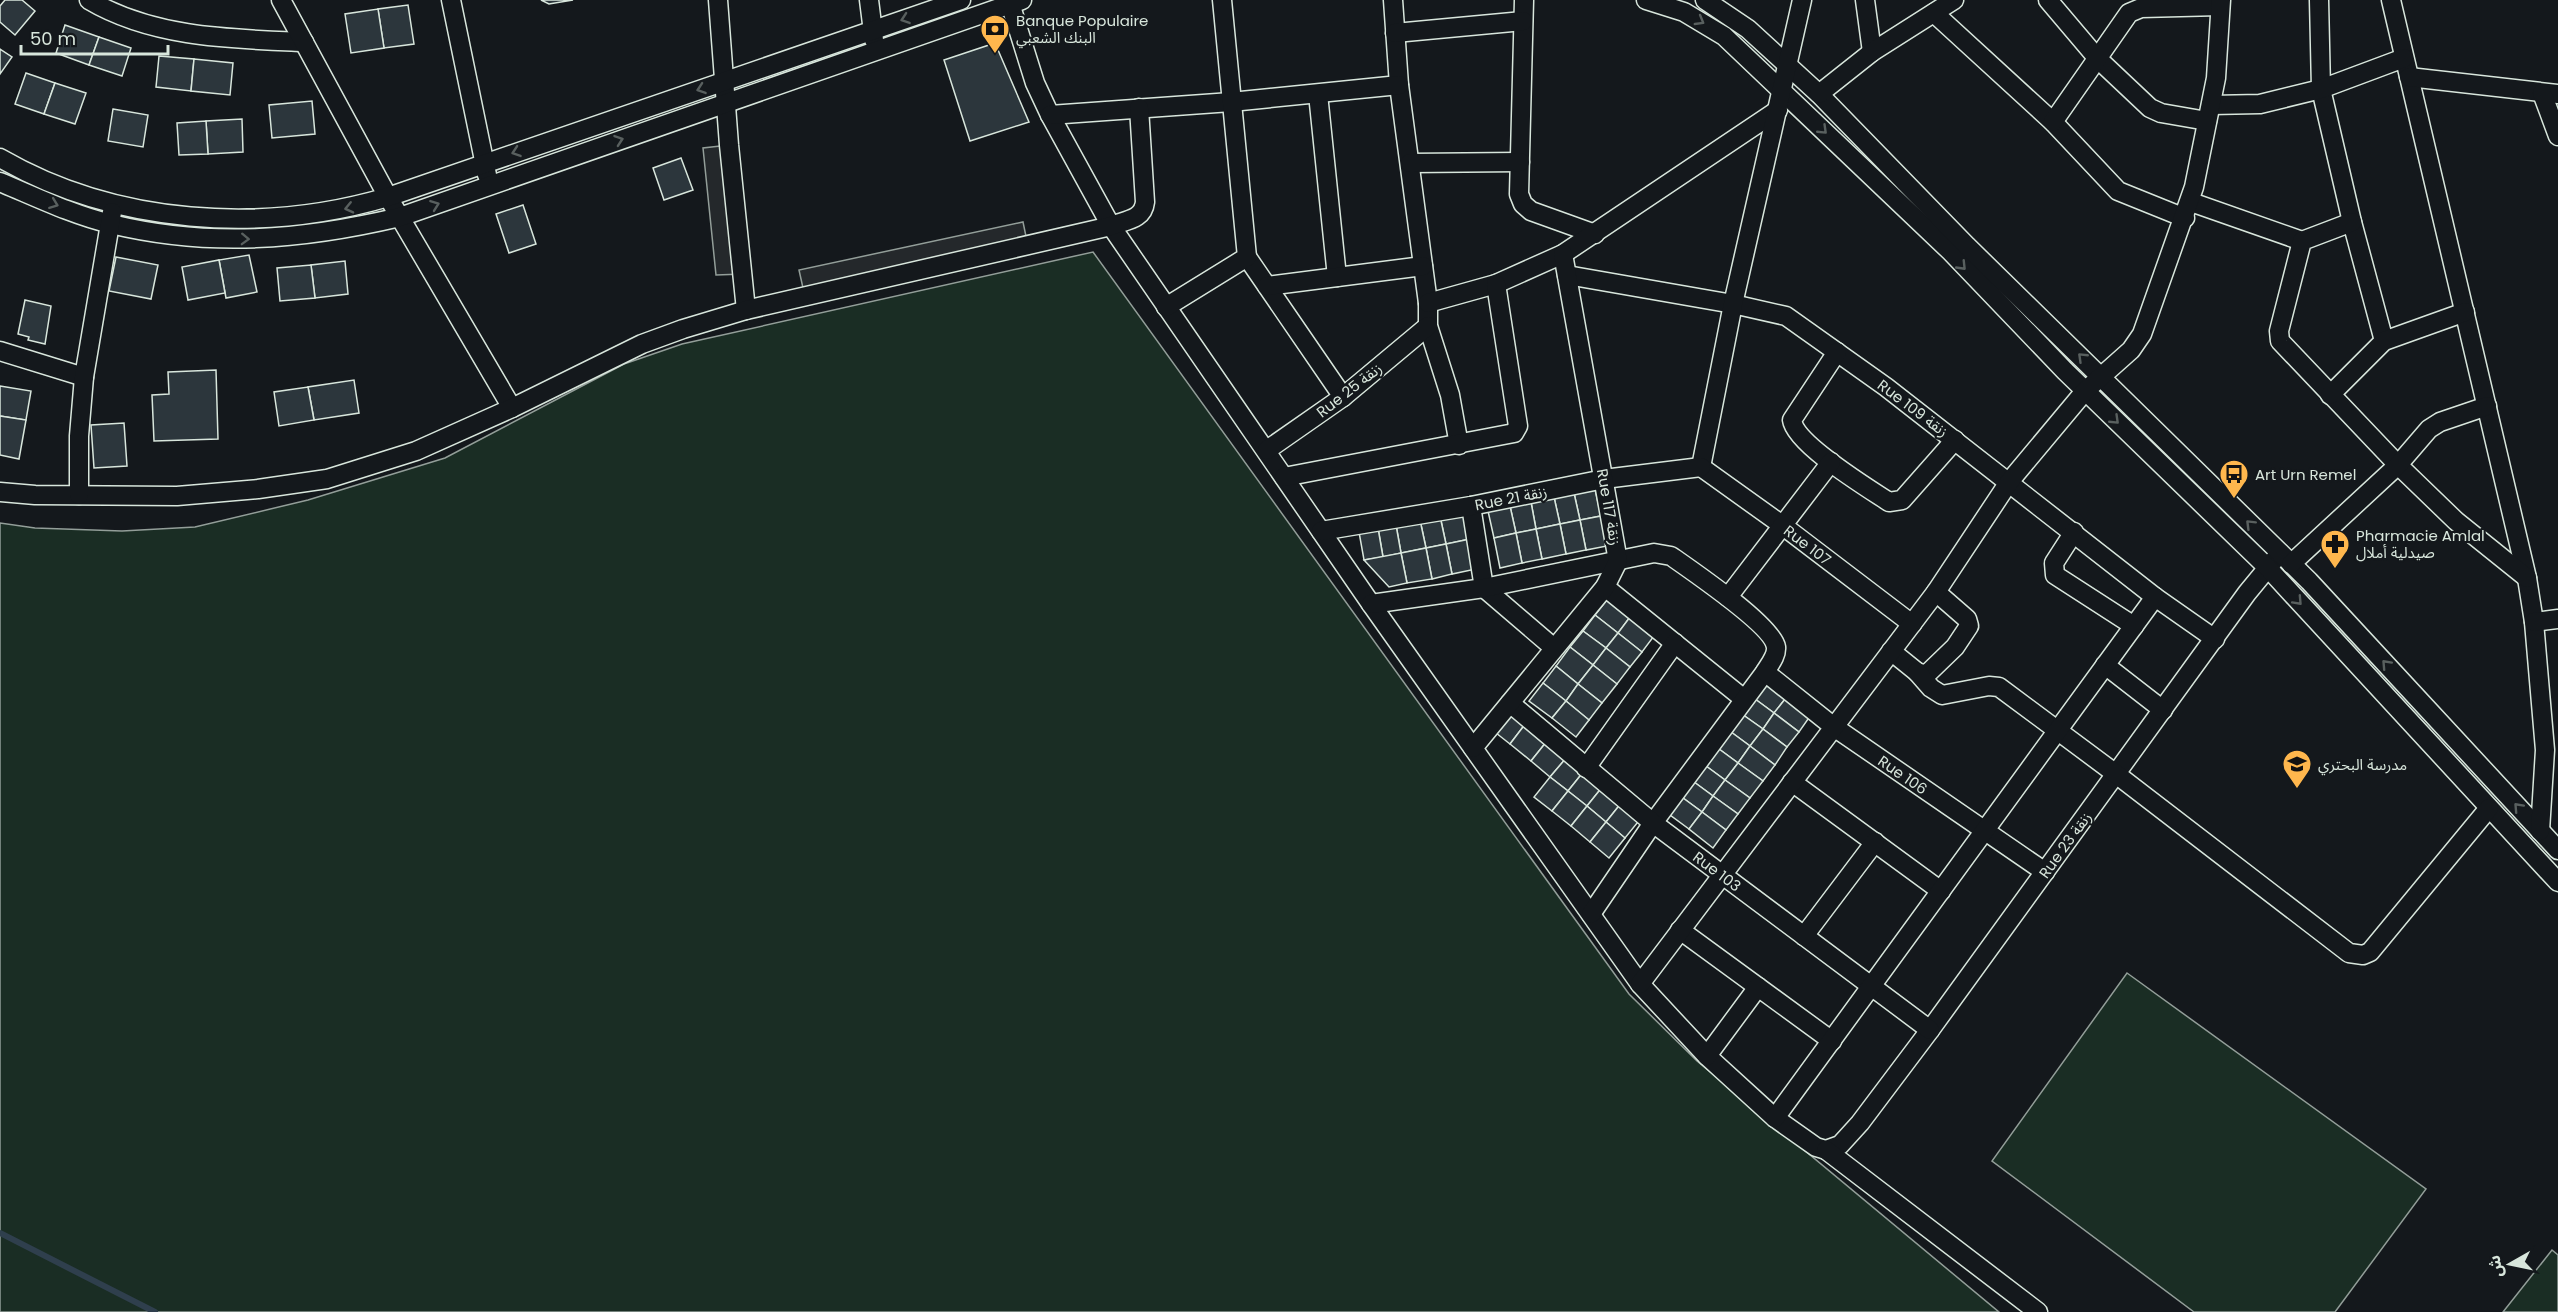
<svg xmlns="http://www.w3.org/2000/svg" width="2558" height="1312" viewBox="0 0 2558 1312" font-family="Poppins,'Noto Sans Arabic',sans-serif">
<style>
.green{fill:#1a2d24;stroke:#939e99;stroke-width:1.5}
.parking{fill:#24282b;stroke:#939e99;stroke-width:1.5}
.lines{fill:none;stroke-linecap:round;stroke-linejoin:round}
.stream{stroke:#2f3f4d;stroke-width:6}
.building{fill:#2c363c;stroke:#d8e6dc;stroke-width:1.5}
.street-casing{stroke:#d8e6dc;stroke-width:21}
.street{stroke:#14181c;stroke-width:18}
.oneway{stroke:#59605f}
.labels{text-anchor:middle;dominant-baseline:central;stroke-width:4.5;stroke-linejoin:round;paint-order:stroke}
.poi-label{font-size:15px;fill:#d8e6dc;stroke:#14181c;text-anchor:start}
.street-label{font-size:15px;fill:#d8e6dc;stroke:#14181c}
</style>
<rect width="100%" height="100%" fill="#14181c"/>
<g class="green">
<polygon points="1093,252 1629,994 1697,1061 1999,1312 0,1312 0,523 35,528 122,531 195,527 308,500 445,458 624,364 682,344"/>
<polygon points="2127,973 2426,1189 2335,1312 2194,1312 1992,1161"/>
<polygon points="2552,1250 2558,1255 2558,1312 2503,1312"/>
</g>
<g class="parking">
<polygon points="729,145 743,274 716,275 703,148"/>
<polygon points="1023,222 1028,246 805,297 799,270"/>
</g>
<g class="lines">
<polyline class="stream" points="0,1233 155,1312"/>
</g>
<g class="building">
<polygon points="5,0 22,0 35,11 15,35 0,22 0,6"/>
<polygon points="541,0 573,0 549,4"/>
<polygon points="408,5 414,44 384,48 378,9"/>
<polygon points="378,9 384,48 351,53 345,14"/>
<polygon points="65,25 99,37 89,65 56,53"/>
<polygon points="99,37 131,48 122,76 89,65"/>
<polygon points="995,43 1029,122 970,141 944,60"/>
<polygon points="0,49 12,57 0,74"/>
<polygon points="159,56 194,59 191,91 156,87"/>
<polygon points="194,59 233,63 230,95 191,91"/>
<polygon points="26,73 55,83 44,114 15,104"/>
<polygon points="55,83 86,93 75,124 44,114"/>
<polygon points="312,101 315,134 272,138 269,105"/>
<polygon points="113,109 148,115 143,147 108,141"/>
<polygon points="242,119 243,152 208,154 206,121"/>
<polygon points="206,121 208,154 179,155 177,123"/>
<polygon points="681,158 693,190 664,200 653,168"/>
<polygon points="523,205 536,244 509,253 496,214"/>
<polygon points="249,255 257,292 226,298 219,260"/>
<polygon points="116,257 158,265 151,299 109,291"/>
<polygon points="219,260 225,293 188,300 182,267"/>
<polygon points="345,261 348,294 315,298 311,265"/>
<polygon points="311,265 315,298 280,301 277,268"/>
<polygon points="25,300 51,306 45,344 28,340 29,337 18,334"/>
<polygon points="216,370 218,439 154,441 152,395 169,394 168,372"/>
<polygon points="354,380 359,413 314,420 308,387"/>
<polygon points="0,386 31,391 26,420 0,416"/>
<polygon points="308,387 314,420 279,426 274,392"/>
<polygon points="0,416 26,420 19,459 0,455"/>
<polygon points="124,423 127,466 94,468 91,425"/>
<polygon points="1595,489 1601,516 1580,520 1574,493"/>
<polygon points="1574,493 1580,520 1560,524 1554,497"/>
<polygon points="1554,497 1560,524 1536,529 1531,502"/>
<polygon points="1531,502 1536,529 1516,533 1510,506"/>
<polygon points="1510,506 1516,533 1494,538 1488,511"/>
<polygon points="1465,511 1470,539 1446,544 1440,516"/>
<polygon points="1440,516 1446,544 1426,548 1420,520"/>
<polygon points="1601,516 1607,546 1586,550 1580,520"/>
<polygon points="1420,520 1426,548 1401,553 1396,525"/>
<polygon points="1580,520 1586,550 1566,554 1560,524"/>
<polygon points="1560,524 1566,554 1542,559 1536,529"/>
<polygon points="1396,525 1401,553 1383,557 1378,528"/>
<polygon points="1378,528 1383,557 1364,560 1359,532"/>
<polygon points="1536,529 1542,559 1522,563 1516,533"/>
<polygon points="1516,533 1522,563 1500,568 1494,538"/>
<polygon points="1470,539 1476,569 1452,574 1446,544"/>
<polygon points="1446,544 1452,574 1432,579 1426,548"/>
<polygon points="1426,548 1432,579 1407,583 1401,553"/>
<polygon points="1401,553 1407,583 1389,587 1364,560"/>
<polygon points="1610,596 1633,613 1618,633 1595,615"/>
<polygon points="1633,613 1657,632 1642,652 1618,633"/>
<polygon points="1595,615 1618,633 1606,648 1583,631"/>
<polygon points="1583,631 1606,648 1593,665 1570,647"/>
<polygon points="1618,633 1642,652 1630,667 1606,648"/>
<polygon points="1570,647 1593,665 1578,684 1556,666"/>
<polygon points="1606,648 1630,667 1617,684 1593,665"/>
<polygon points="1593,665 1617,684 1602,703 1578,684"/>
<polygon points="1556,666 1578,684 1566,701 1543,683"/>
<polygon points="1766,676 1789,694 1774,713 1751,696"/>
<polygon points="1543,683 1566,701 1552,718 1529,701"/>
<polygon points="1578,684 1602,703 1589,720 1566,701"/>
<polygon points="1789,694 1813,712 1799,732 1774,713"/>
<polygon points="1751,696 1774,713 1763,729 1739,712"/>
<polygon points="1566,701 1589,720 1576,737 1552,718"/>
<polygon points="1508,708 1526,723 1510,744 1491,729"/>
<polygon points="1739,712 1763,729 1750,746 1727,729"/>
<polygon points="1774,713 1799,732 1787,747 1763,729"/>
<polygon points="1526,723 1547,741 1531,761 1510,744"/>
<polygon points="1727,729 1750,746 1738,763 1715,746"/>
<polygon points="1763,729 1787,747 1775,765 1750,746"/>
<polygon points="1547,741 1567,757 1550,777 1531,761"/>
<polygon points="1715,746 1738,763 1725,780 1702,763"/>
<polygon points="1750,746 1775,765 1763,781 1738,763"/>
<polygon points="1567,757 1584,771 1568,791 1550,777"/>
<polygon points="1702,763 1725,780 1713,796 1690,779"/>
<polygon points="1738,763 1763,781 1750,798 1725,780"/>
<polygon points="1584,771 1603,786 1587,806 1568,791"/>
<polygon points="1550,777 1568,791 1552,811 1534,797"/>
<polygon points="1690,779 1713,796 1702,812 1679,795"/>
<polygon points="1725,780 1750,798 1738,814 1713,796"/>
<polygon points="1603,786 1622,802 1606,822 1587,806"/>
<polygon points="1568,791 1587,806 1571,826 1552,811"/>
<polygon points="1679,795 1702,812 1689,829 1666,812"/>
<polygon points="1713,796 1738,814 1726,830 1702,812"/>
<polygon points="1622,802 1642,817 1625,838 1606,822"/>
<polygon points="1587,806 1606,822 1590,842 1571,826"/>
<polygon points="1702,812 1726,830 1713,848 1689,829"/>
<polygon points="1606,822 1625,838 1609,858 1590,842"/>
</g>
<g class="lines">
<g class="street-casing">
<g id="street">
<path d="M 89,0 C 153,38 232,39 304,42"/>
<polyline points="281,0 388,197 512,408"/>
<polyline points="451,0 487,175"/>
<polyline points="718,0 729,145 746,310"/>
<polyline points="869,0 874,40"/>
<polyline points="1009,0 1035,83 1050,115 1111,226 1371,604 1640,984 1707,1056 1775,1118 1816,1147 1826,1150 1840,1145 1860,1123 1930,1030 2247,593 2280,553"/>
<polyline points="1393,0 1399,85 1428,303 1428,326 1450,395 1459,445"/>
<polyline points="1524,0 1519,194 1523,204 1531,211 1595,234"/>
<polyline points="1646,0 1684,12 1724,36 1951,252 2065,371 2268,568 2558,882"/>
<polyline points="1705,0 1748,29 1819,94 1967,246 2309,581 2558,850"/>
<polyline points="1865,0 1872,52"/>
<polyline points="2048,0 2098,59 2150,108 2161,113 2207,121"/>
<polyline points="2319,0 2321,89 2352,222 2384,341"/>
<polyline points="2391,0 2527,578 2534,622 2545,750 2540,831"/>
<polyline points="1934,13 2053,122 2118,191 2185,218"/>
<polyline points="1395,33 1523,21"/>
<polyline points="2409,77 2558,94"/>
<polyline points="2542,93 2558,136"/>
<polyline points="1318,94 1337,277"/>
<polyline points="1819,94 1872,52 1954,0"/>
<polyline points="2211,105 2260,104 2321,89 2404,58"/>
<polyline points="1050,115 1231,102 1399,85"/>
<polyline points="2053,122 2129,13 2141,8 2220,6"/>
<path d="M 0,158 C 116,225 262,234 388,197 L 961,0"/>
<polyline points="1410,163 1520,162"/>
<path d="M 0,182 C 36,197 73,215 111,224 C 210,248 302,240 400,217 L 1022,0"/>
<polyline points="2191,202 2302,241"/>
<polyline points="2352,222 2302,241 2279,331 2280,341 2398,465 2456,521 2527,578"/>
<polyline points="1247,257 1343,397"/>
<polyline points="1567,275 1733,304 1786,316 1886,387 2155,597 2215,639"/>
<polyline points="1267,286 1423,266"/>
<polyline points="1428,303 1496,284 1563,254 1778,110"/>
<polyline points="1166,307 1247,257 1222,0"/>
<polyline points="0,351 84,377"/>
<path d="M 1837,352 L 1792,420 C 1795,444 1868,488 1889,502 L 1902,500 L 1955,440"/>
<polyline points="2330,395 2384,341 2465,312"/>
<polyline points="1267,450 1343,397 1428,326"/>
<polyline points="1701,467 1733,304 1802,0"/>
<path id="s1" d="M 1701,467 L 1782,525 L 1912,624"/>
<polyline points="1284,477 1514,433 1518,426 1496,284"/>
<path d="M 0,492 L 35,495 L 177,496 L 258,489 L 327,479 L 416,451 L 512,408 L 642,344 L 683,329 L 746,310 L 1111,226 C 1126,220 1143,220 1145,202 L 1139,108"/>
<polyline points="79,495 79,436 84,377 112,212"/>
<polyline points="1471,506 1484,588 1554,648"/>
<polyline points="1321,531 1471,506 1604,479 1701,467"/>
<polyline points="2074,532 2054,563 2055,575 2134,626"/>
<polyline points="2291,564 2398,465 2429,429 2440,422 2487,406"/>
<polyline points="1605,587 1744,699"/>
<polyline points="1728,597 1831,462"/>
<path d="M 1371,604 L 1484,588 L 1654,553 L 1671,556 C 1691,570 1773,626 1776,647 C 1777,656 1769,665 1765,672 L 1653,823 L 1591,914"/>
<polyline points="2534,622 2558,619"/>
<polyline points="1891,651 1917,672 1926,675 1955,647 1969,626 1967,619 1936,592"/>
<polyline points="2105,665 2163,710"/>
<path id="s2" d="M 1765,672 L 1834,727 L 2045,872"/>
<polyline points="1917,672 1931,688 1942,695 1989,686 1999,687 2116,774 2349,953 2363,955 2370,952 2489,808"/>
<path id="s3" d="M 1510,703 L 1653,823 L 1930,1030"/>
<polyline points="1473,748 1605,587 1618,561 1563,254"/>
<polyline points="1586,768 1675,643"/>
<polyline points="1792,782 1941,891"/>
<polyline points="1680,930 1832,1041"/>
<polyline points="1804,936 1875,842"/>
<polyline points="1640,984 1936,592 2009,482 2085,391 2131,350 2142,334 2194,187 2216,78 2221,0"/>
<polyline points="1707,1056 1758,987"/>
<polyline points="1775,1118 2155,597"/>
<polyline points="1826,1150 2038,1312"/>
</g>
</g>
<use href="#street" class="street"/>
</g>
<defs><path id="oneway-chevron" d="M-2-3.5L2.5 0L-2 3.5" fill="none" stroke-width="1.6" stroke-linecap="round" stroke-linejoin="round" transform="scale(1.5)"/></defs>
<g class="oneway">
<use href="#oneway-chevron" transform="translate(905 19) rotate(161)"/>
<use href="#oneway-chevron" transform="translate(1700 21) rotate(30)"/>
<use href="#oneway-chevron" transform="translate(701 89) rotate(161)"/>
<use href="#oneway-chevron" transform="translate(1823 130) rotate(44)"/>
<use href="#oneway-chevron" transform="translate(619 140) rotate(-19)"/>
<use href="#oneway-chevron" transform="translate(516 152) rotate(161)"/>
<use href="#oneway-chevron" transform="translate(54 204) rotate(21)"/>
<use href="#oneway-chevron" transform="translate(435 205) rotate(-20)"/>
<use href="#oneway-chevron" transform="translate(349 208) rotate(167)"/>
<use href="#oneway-chevron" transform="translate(245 239) rotate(2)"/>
<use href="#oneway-chevron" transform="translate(1962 266) rotate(46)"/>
<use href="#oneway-chevron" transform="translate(2082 357) rotate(-136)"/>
<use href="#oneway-chevron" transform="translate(2115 420) rotate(44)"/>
<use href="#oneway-chevron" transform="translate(2250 524) rotate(-135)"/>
<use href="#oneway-chevron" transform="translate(2298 601) rotate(47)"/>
<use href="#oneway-chevron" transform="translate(2386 664) rotate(-133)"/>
<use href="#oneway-chevron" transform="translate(2518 807) rotate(-133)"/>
</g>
<defs>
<g id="bank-pin" transform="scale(1.5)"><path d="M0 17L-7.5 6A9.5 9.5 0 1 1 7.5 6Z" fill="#ffb74d" stroke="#14181c"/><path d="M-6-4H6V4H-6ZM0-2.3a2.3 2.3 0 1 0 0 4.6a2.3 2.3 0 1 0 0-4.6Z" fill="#111"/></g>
<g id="bus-pin" transform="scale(1.5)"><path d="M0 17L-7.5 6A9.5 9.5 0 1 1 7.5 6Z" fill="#ffb74d" stroke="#14181c"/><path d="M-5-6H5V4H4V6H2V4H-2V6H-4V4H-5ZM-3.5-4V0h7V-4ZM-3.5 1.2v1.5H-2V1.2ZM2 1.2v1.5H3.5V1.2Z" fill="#111"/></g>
<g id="pharmacy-pin" transform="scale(1.5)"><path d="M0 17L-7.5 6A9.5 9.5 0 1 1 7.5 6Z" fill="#ffb74d" stroke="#14181c"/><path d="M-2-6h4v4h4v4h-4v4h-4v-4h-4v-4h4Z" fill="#111"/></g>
<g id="school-pin" transform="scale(1.5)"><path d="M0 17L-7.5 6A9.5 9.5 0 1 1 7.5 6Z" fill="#ffb74d" stroke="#14181c"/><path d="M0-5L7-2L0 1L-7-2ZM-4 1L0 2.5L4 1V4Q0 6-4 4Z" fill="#111"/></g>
</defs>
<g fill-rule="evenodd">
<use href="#bank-pin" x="995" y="29"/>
<use href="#bus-pin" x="2234" y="474"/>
<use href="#pharmacy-pin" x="2335" y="544"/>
<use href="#school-pin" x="2297" y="764"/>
</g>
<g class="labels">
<g class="poi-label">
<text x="1016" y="20">Banque Populaire<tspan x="1016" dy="17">البنك الشعبي</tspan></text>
<text x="2255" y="474">Art Urn Remel</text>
<text x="2356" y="535">Pharmacie Amlal<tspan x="2356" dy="17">صيدلية أملال</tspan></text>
<text x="2318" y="764">مدرسة البحتري</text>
</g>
<g class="street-label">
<text transform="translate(1349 390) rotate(-38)">Rue 25 زنقة</text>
<text transform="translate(1913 408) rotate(37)">Rue 109 زنقة</text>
<text transform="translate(1511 498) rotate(-11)">Rue 21 زنقة</text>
<text transform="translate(1609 507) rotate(80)">Rue 117 زنقة</text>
<text stroke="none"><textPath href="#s1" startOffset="132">Rue 107</textPath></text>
<text stroke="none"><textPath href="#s2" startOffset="172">Rue 106</textPath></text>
<text transform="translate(2065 845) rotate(-54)">Rue 23 زنقة</text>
<text stroke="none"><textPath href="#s3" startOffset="267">Rue 103</textPath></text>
</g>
</g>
<g transform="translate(2510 1264) rotate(261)" stroke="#14181c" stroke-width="4.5" paint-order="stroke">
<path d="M0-4.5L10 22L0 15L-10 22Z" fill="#d8e6dc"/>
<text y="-9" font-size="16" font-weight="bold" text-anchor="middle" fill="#d8e6dc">ش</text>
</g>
<path d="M21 45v9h147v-9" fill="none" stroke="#d8e6dc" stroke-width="3"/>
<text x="30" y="45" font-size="18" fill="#d8e6dc" stroke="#14181c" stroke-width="4.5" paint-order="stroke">50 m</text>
</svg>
